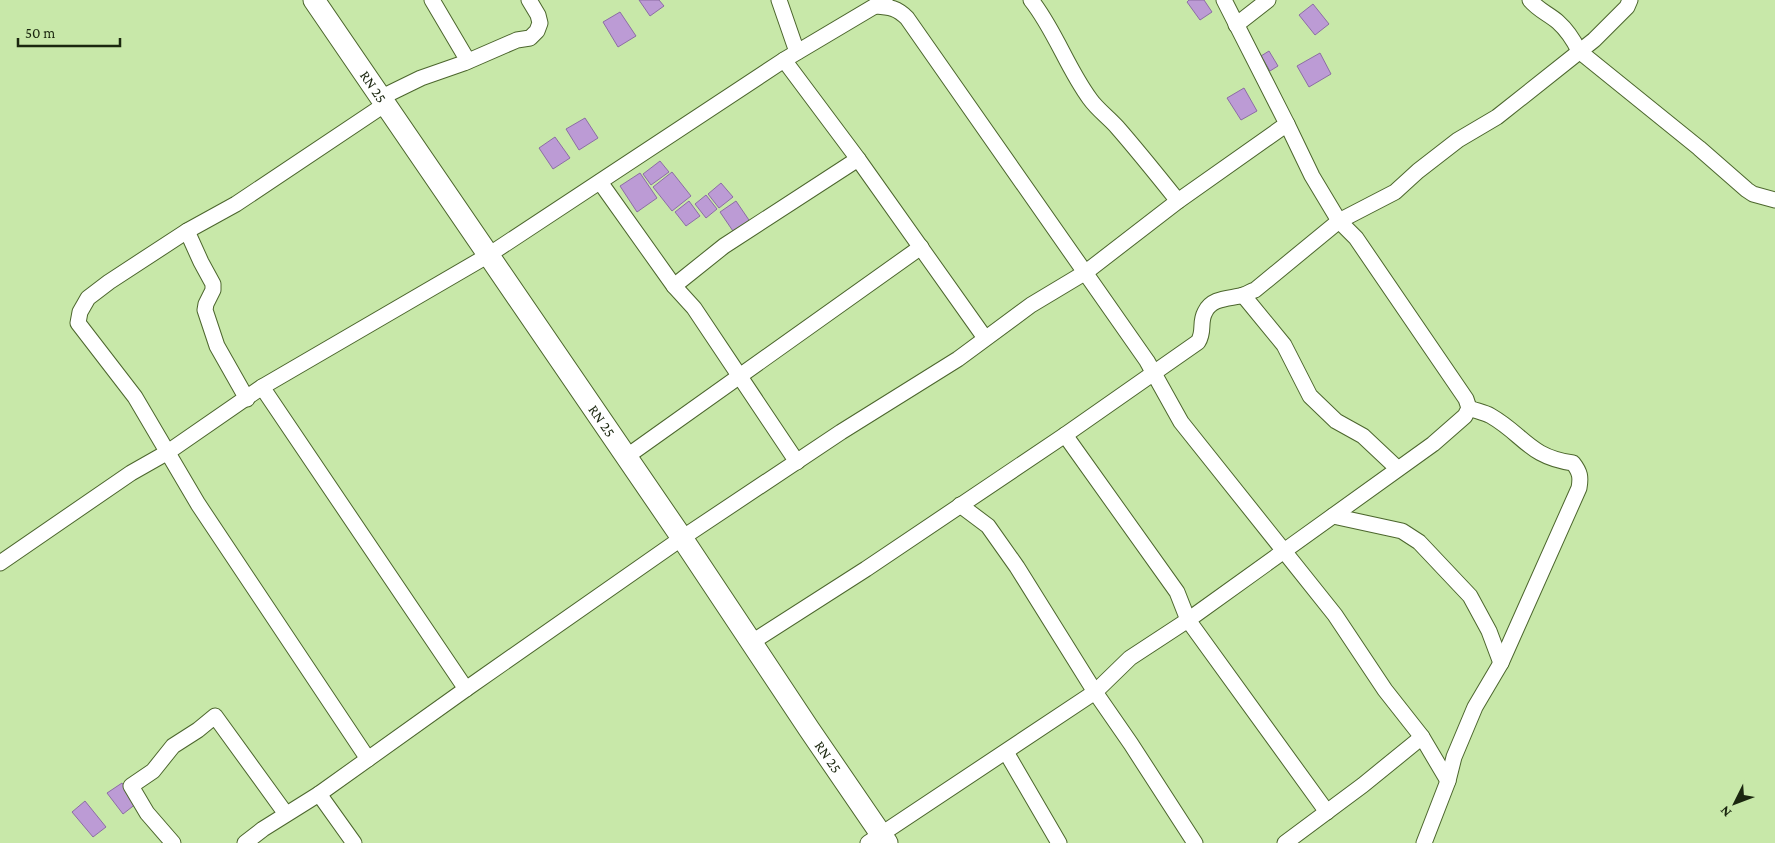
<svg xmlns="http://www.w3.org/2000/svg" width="1775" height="843" viewBox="0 0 1775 843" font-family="'Crimson Pro',serif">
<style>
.building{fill:#bc9bd5;stroke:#8c6da4}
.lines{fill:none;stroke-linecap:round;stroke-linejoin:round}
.minor-casing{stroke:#4c662d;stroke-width:17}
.secondary-casing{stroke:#4c662d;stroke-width:23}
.minor{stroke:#fff;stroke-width:15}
.secondary{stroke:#fff;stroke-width:21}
.labels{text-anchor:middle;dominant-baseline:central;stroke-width:4;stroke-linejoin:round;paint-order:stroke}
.street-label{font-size:15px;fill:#1b270f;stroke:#c8e8a9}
</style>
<rect width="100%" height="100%" fill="#c8e8a9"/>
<g class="building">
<polygon points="639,0 659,0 664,6 650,16"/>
<polygon points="1189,0 1204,0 1212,12 1200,20 1187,2"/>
<polygon points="1313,4 1329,24 1315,35 1299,15"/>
<polygon points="620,12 636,36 618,47 603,22"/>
<polygon points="1269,51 1278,66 1270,71 1261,56"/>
<polygon points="1320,53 1331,74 1309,87 1297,66"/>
<polygon points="1244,88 1257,111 1241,120 1227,98"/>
<polygon points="585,118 598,138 579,150 566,129"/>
<polygon points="555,137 570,158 553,169 539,148"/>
<polygon points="660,161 669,172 651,185 643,174"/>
<polygon points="672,172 691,196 672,211 653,187"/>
<polygon points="640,173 657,198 637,212 620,186"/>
<polygon points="721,183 733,197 719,208 708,194"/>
<polygon points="706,195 717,209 706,218 695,204"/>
<polygon points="689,201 700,216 686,226 675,212"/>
<polygon points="736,201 751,223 735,234 720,212"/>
<polygon points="122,783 137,803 123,814 107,793"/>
<polygon points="85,801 106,827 93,837 72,812"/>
</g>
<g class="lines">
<g class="minor-casing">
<g id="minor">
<polyline points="432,0 468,61"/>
<polyline points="779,0 797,52"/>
<path d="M 1031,0 C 1055,30 1067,68 1090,99 C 1097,109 1108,117 1117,127 C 1138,151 1158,176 1178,201"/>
<path d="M 1530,0 C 1538,10 1549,14 1558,22 C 1567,30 1574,41 1579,51 L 1699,148 L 1747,190 L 1753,194 L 1775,200"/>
<path d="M 876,6 C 890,7 897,8 907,18 L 1147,361 L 1181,422 L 1335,615 L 1385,690 L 1422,737 L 1448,781"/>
<polyline points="1236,25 1268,0"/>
<polyline points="784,60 858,159 985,338"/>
<polyline points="380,98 421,78 464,63 517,40 530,38 537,31 540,23 538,15 529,0"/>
<polyline points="600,182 674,286 694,308 797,462"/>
<polyline points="187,231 201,262 213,284 213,290 206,304 205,310 217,346 247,399"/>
<polyline points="674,286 724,246 858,159"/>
<polyline points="1243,295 1284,345 1310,396 1336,421 1363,436 1397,468"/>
<polyline points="262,387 466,689"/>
<polyline points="1065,435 1177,592 1188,620 1327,812"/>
<polyline points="626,457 921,247"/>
<polyline points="960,505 988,526 1017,567 1095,692 1131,744 1195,843"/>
<polyline points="1333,516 1402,531 1419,542 1470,596 1489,631 1501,663"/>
<polyline points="0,563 131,473 168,452 262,387 487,256 784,60 885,0"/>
<path d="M 752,642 L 866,569 L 1065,435 L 1198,342 C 1205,331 1199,323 1205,312 C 1212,297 1230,299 1244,295 C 1247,294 1251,291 1255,290 L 1339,221 L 1395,192 L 1418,171 L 1458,140 L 1497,117 L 1594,40 L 1627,7 L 1630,0"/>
<polyline points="1006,752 1059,843"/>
<polyline points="368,759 198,504 135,397 78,323 80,312 88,298 109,282 187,231 236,204 384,105"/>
<polyline points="319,794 354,843"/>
<polyline points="173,843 147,813 131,786 153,771 173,746 198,730 215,716 286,814"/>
<polyline points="245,843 263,829 319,794 466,689 682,538 841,432 958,359 1031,305 1086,272 1178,201 1287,124 1224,0"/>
<polyline points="868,843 1095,692 1130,658 1188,620 1433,444 1465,416 1469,408 1466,399 1356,238 1339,221 1312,176 1287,124"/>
<polyline points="1285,843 1363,785 1422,737"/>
<path d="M 1424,843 L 1448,781 L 1454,757 L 1475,707 L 1501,663 L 1579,488 C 1581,477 1580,472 1573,463 C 1529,457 1524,435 1491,416 C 1484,412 1476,411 1469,408"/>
</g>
</g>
<g class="secondary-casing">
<g id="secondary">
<path id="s1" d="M 314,0 L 682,538 L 809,729 L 887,843"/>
</g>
</g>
<use href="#minor" class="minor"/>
<use href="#secondary" class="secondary"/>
</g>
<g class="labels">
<g class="street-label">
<text stroke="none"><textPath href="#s1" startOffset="105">RN 25</textPath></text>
<text stroke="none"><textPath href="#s1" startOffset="510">RN 25</textPath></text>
<text stroke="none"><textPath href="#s1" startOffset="915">RN 25</textPath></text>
</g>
</g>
<g transform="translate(1735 803) rotate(228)" stroke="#c8e8a9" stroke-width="4" paint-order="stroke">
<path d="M0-4L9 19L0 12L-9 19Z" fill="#1b270f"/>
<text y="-8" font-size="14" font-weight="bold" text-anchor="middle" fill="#1b270f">N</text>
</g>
<path d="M18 38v8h102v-8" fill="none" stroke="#1b270f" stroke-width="2.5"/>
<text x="25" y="38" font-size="15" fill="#1b270f" stroke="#c8e8a9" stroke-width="4" paint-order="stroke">50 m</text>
</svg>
